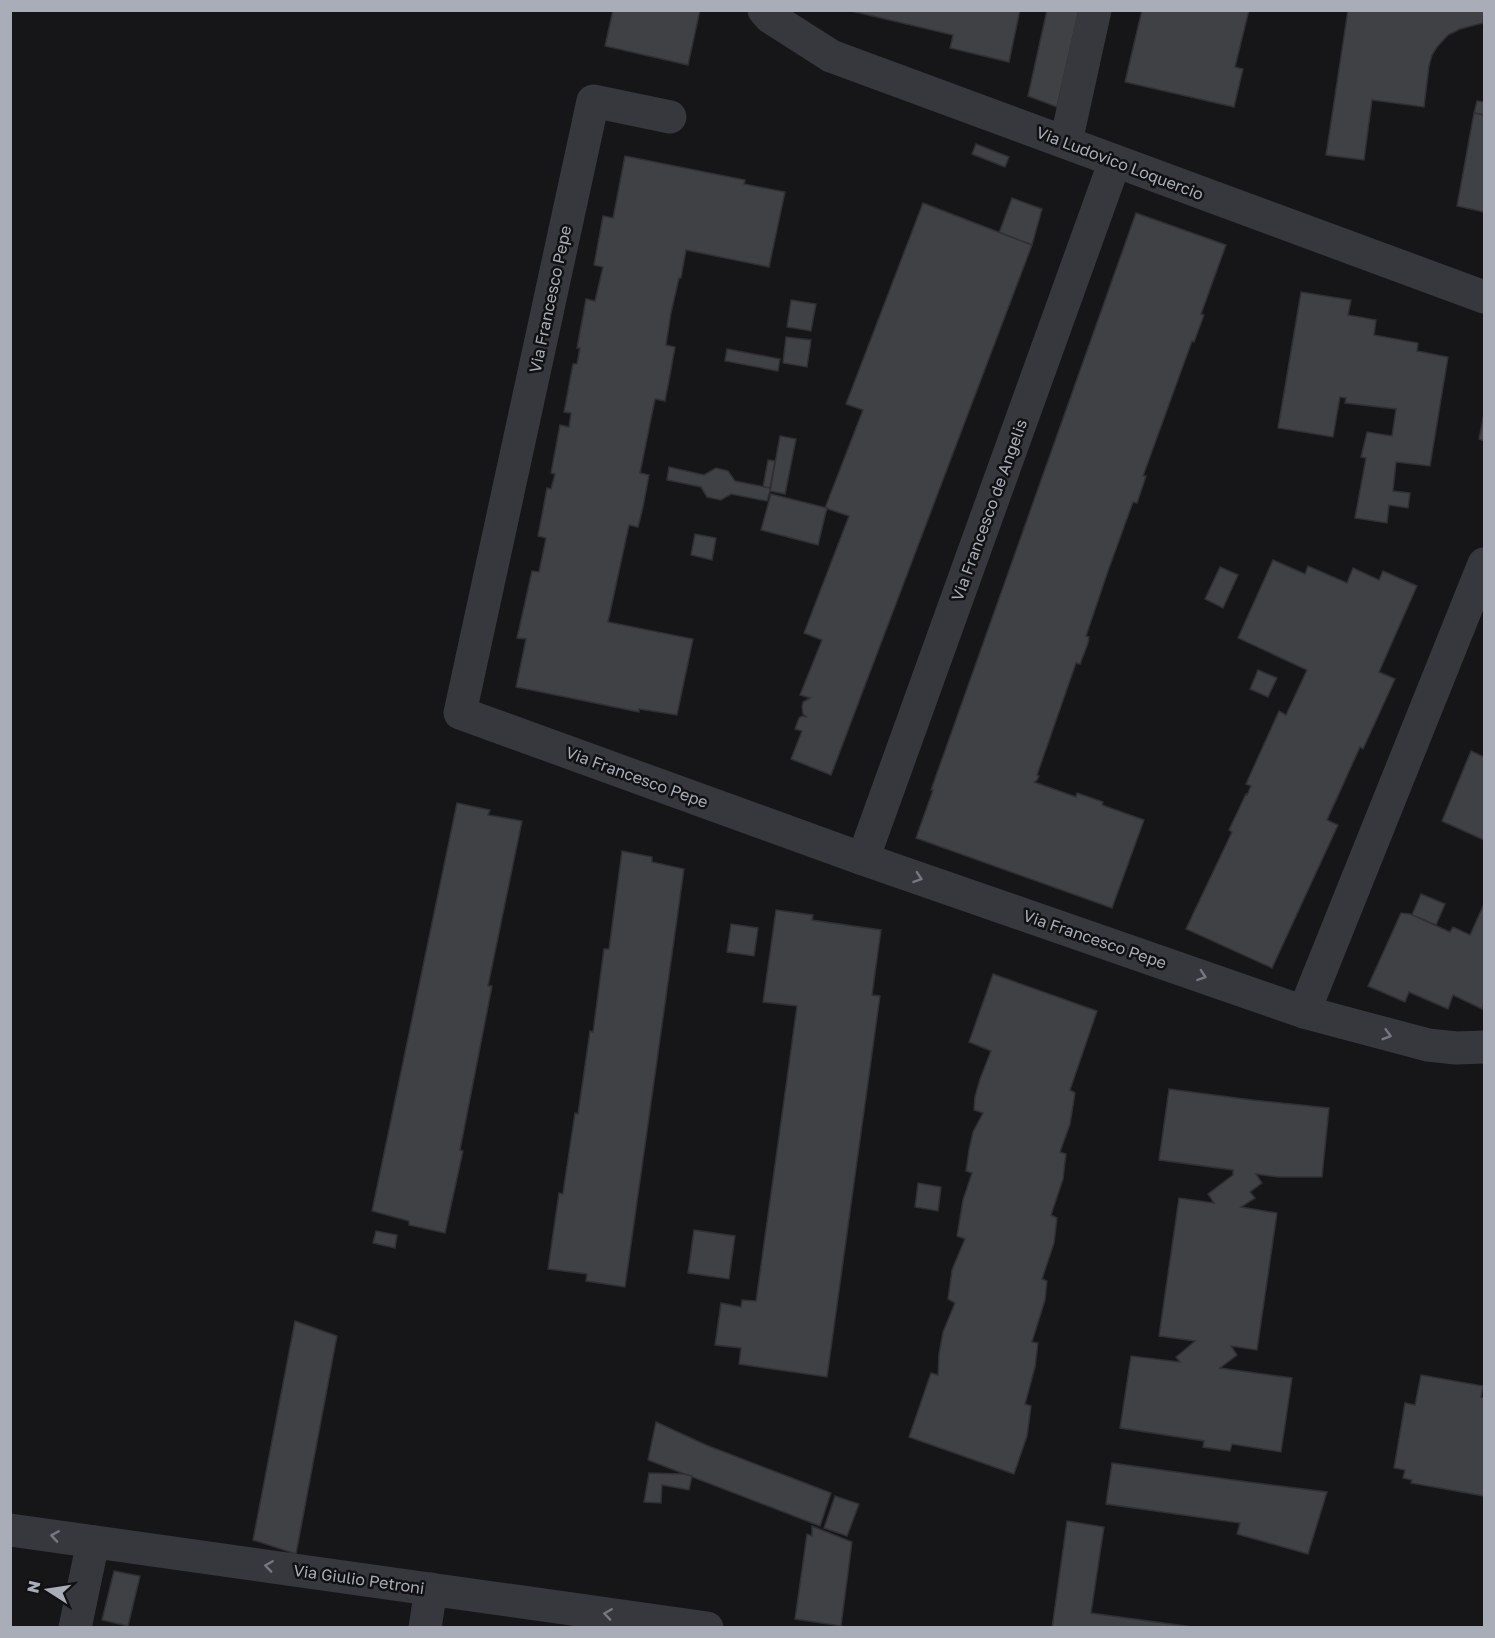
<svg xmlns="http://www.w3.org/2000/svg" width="1495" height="1638" viewBox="0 0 1495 1638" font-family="'Golos Text',sans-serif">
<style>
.building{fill:#404145;stroke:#303034;stroke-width:1.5}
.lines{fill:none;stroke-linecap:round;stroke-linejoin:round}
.street{stroke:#37383d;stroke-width:33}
.oneway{stroke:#757881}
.labels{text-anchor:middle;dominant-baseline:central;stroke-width:5;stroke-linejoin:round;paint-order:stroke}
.street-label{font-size:16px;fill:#a8adb8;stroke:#111113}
</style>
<rect width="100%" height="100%" fill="#161618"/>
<g class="building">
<polygon points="613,10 700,10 688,65 605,46"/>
<polygon points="847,10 1020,10 1009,62 950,48 953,35"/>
<polygon points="1047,10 1079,10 1057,107 1028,96"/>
<polygon points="1142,10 1249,10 1235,67 1243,69 1234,107 1125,82"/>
<polygon points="1348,10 1484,10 1483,23 1460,29 1448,35 1437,47 1432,55 1429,66 1424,107 1372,100 1364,160 1326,155"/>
<polygon points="1477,101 1484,102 1484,115 1474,113"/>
<polygon points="1474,113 1484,115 1484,212 1457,206"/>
<polygon points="976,144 1009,157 1005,167 972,154"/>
<polygon points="625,156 745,180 744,184 785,192 769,267 686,250 681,278 679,278 671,313 666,345 675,347 670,375 665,401 655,399 640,473 649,475 643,507 638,527 629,525 608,622 693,639 677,715 639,709 639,712 516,687 526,639 517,638 532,571 539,572 540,567 546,538 538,536 547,488 551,489 555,474 551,473 560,425 569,427 571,413 564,412 573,364 577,364 580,348 577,348 586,299 595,301 603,267 594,265 603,216 613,218"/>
<polygon points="1012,198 1042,209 1032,245 999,233"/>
<polygon points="923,203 1032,245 831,775 791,759 802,731 795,729 799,718 802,716 807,717 803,714 802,707 803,702 810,698 800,695 822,640 804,633 849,516 825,508 863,410 846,404"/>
<polygon points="1136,213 1226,245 1201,314 1204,315 1194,342 1192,341 1143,476 1146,476 1137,503 1133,502 1108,571 1086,636 1089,637 1088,643 1080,664 1076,663 1037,775 1039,776 1037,780 1034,782 1076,797 1077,793 1103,802 1102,805 1144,820 1112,908 916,838 933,790 931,790"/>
<polygon points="1301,292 1351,300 1348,315 1376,320 1374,335 1418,343 1417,351 1448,357 1430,466 1396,462 1393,491 1410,493 1408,508 1389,505 1387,523 1355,518 1366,458 1361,457 1367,432 1392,436 1396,409 1345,403 1346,398 1340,397 1333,437 1278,428"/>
<polygon points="791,300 816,304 811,331 787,327"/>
<polygon points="786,337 811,340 807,367 783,363"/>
<polygon points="727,349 780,359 778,371 725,361"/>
<polygon points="1484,414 1484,441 1479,439"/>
<polygon points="780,436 796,439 785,494 770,491"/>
<polygon points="768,460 775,461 770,488 763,487"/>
<polygon points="669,467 704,475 716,468 728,471 735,481 770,488 770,491 767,501 731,494 721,500 707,497 701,487 667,480"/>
<polygon points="771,494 827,508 818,545 761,530"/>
<polygon points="695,534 716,538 712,560 691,555"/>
<polygon points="1273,560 1305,574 1308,566 1347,583 1353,568 1379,580 1383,571 1417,586 1379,672 1395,679 1363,749 1360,747 1327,820 1338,825 1272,968 1186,929 1232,832 1229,830 1246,794 1247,795 1251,786 1246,784 1279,711 1286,715 1307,670 1238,638"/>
<polygon points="1220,567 1238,575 1223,608 1205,599"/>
<polygon points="1258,670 1277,678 1268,697 1250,689"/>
<polygon points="1471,751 1484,757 1484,840 1442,821"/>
<polygon points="457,803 490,810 488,815 522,821 488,986 492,986 460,1150 463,1151 445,1233 409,1225 409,1221 372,1211"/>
<polygon points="622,851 652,857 652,862 684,869 625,1287 586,1281 587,1274 548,1269 559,1193 563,1194 564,1186 575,1113 578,1114 590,1031 593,1032 604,949 609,949"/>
<polygon points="1421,894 1445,904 1436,925 1412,915"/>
<polygon points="1484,904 1484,1003 1482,1009 1453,995 1448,1009 1409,992 1405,1002 1368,986 1401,913 1410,914 1450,932 1453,927 1470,935"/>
<polygon points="776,910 813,915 812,920 881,930 872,995 880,996 827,1377 739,1364 741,1348 715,1345 721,1303 741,1307 742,1300 756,1301 786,1086 797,1006 763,1002"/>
<polygon points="731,924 758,928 754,956 727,952"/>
<polygon points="993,974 1097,1011 1070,1090 1075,1093 1070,1124 1060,1152 1066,1154 1063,1179 1051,1215 1057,1218 1054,1243 1042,1279 1047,1281 1045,1300 1032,1342 1038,1343 1035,1367 1025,1404 1031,1406 1027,1436 1014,1474 909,1437 931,1373 938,1375 939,1354 943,1332 955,1303 948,1299 952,1270 965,1239 957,1236 963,1200 972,1173 966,1171 969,1150 973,1132 983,1113 974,1110 975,1097 980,1079 991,1051 969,1042"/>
<polygon points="1169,1089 1252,1100 1329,1108 1322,1177 1278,1177 1256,1174 1262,1183 1250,1192 1255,1198 1241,1207 1277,1213 1257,1350 1231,1346 1237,1355 1220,1368 1292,1378 1281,1452 1232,1444 1230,1451 1203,1447 1204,1441 1120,1428 1131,1356 1180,1362 1176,1357 1195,1341 1159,1336 1179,1198 1214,1203 1208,1194 1233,1175 1233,1170 1159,1160"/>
<polygon points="918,1183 941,1187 938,1211 915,1207"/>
<polygon points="694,1230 735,1236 729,1279 688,1273"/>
<polygon points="376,1231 397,1235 395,1248 373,1243"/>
<polygon points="295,1321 337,1336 296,1554 253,1540"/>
<polygon points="1421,1375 1483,1386 1481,1397 1484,1398 1484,1496 1411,1483 1412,1480 1403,1478 1405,1470 1394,1468 1405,1403 1415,1405"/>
<polygon points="656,1422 706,1445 831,1493 820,1526 648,1460"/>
<polygon points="1112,1463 1248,1482 1327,1492 1308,1554 1237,1534 1240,1523 1106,1504"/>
<polygon points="649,1473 684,1474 692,1476 689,1490 662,1485 661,1503 644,1502"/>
<polygon points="835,1496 859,1504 847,1536 824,1528"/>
<polygon points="1067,1521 1104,1527 1091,1613 1200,1628 1052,1628"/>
<polygon points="812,1526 852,1542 841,1626 795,1619 807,1534 812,1536"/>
<polygon points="114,1571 140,1576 128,1626 102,1620"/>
</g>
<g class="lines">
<g class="street">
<polyline points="764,10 770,17 831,56 1484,297"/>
<polyline points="670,117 593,101 460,713 863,859 1304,1012 1428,1045 1456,1048 1484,1047"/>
<polyline points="1066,142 1095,10"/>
<polyline points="863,859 1115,161"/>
<polyline points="1304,1012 1484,564"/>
<polyline points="10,1530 707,1628"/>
<polyline points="75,1628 93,1542"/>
<polyline points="425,1628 431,1589"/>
</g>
</g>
<defs><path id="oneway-chevron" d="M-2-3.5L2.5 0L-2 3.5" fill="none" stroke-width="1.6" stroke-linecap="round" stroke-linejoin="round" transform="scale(1.5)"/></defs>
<g class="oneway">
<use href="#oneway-chevron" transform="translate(918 878) rotate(19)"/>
<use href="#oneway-chevron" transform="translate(1202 976) rotate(19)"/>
<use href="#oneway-chevron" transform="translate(1387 1035) rotate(16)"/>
<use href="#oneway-chevron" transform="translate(55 1536) rotate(-171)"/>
<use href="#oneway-chevron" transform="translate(269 1566) rotate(-172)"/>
<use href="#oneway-chevron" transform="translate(608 1614) rotate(-172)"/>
</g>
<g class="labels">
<g class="street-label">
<text transform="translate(1120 163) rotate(21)">Via Ludovico Loquercio</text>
<text transform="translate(550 299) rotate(-78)">Via Francesco Pepe</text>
<text transform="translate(989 510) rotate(-70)">Via Francesco de Angelis</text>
<text transform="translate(637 777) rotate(20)">Via Francesco Pepe</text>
<text transform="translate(1095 939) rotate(19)">Via Francesco Pepe</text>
<text transform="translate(359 1579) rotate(8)">Via Giulio Petroni</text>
</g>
</g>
<rect width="1495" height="1638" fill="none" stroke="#a8adb8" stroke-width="24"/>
<g transform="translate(48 1590) rotate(282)" stroke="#111113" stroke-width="4.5" paint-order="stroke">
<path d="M0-4.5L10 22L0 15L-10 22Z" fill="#a8adb8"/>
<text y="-9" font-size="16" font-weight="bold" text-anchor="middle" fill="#a8adb8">N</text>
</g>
</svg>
